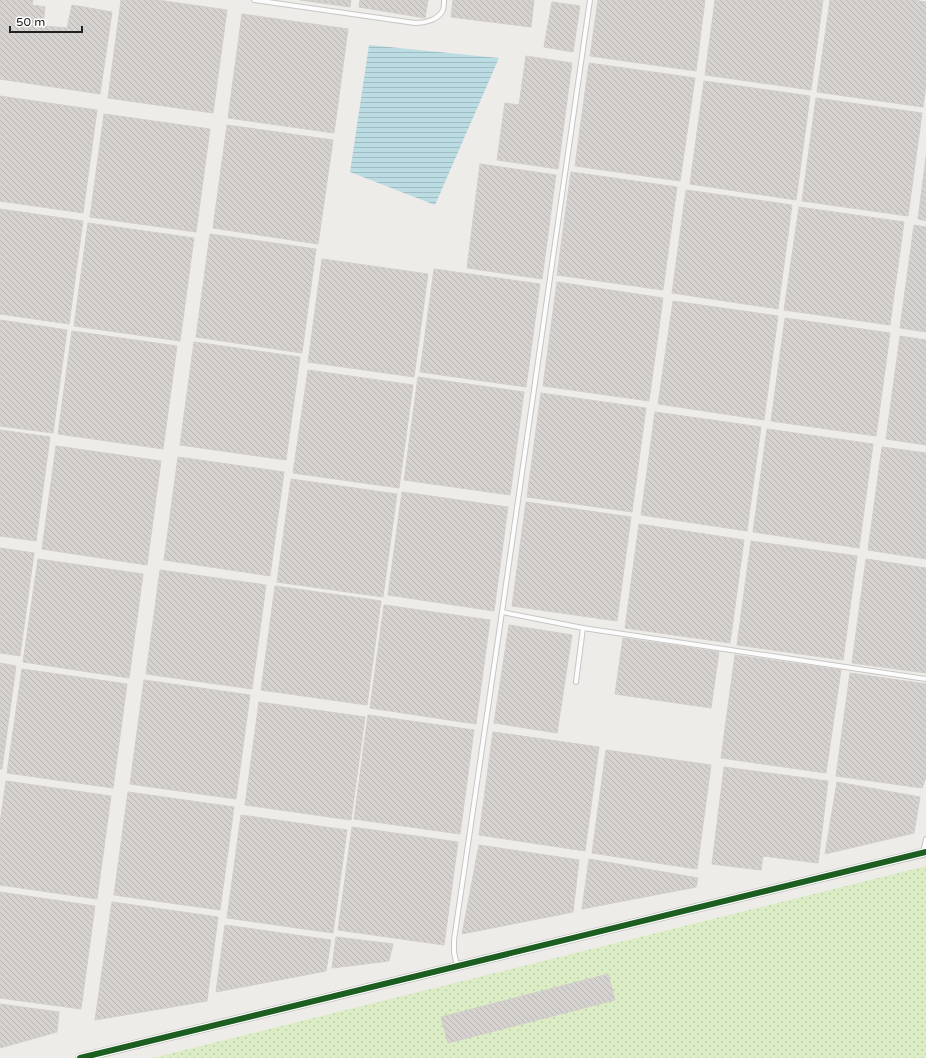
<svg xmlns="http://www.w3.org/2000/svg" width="926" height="1058" viewBox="0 0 926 1058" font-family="'Varela Round',sans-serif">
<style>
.grass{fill:url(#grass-dots)}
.water{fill:url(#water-rules)}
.building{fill:url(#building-back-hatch);stroke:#d2ceca}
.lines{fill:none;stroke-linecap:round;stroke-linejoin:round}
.service-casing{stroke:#c7c6c5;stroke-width:6}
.minor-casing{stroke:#c7c6c5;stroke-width:10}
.service{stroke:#fcfcfc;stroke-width:4}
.minor{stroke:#fcfcfc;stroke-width:8}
.cycleway-casing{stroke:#fff;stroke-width:8}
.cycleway{stroke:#1b5e20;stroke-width:6}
</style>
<defs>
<pattern id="grass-dots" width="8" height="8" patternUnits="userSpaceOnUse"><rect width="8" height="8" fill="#dcedc6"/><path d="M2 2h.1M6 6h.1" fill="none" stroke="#bccbaa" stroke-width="1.8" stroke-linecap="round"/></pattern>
<pattern id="water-rules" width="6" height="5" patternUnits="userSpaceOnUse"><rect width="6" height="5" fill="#bbdce3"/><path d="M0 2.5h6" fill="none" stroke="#a0bcc2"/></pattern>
<pattern id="building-back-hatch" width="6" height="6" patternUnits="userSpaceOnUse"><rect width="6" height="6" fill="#d5d2d0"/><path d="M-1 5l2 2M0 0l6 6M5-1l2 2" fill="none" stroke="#b7b4b2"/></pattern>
</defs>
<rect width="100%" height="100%" fill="#eeece9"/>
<polygon class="grass" points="926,866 926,1058 152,1058"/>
<polygon class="water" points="369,45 499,58 435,205 350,172"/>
<g class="building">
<polygon points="0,0 33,0 32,5 45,7 43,26 67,28 72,5 112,12 100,94 0,79"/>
<polygon points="121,0 157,0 227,10 213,113 108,98"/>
<polygon points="300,0 351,0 350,7"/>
<polygon points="360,0 428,0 425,18 359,7"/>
<polygon points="453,0 534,0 531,27 451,17"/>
<polygon points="598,0 705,0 696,71 590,56"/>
<polygon points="715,0 823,0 811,90 705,75"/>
<polygon points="830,0 913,0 926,2 926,84 923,107 817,92"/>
<polygon points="552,2 580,6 573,52 544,47"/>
<polygon points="242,14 348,29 334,133 228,118"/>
<polygon points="526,56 572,63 558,169 497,160 505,103 519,105"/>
<polygon points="589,63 695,78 680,181 575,166"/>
<polygon points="704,81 810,96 796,200 690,184"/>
<polygon points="0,96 97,110 83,213 0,201"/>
<polygon points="816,98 922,113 908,216 802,201"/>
<polygon points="104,114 210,129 196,232 90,217"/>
<polygon points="227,125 333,140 318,244 213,228"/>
<polygon points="926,157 926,221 918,219"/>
<polygon points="480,164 556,175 542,279 467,268"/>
<polygon points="571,172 677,187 663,290 557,275"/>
<polygon points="686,190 792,205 778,309 672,293"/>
<polygon points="799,207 904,222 890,325 784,310"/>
<polygon points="0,209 83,221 69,324 0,314"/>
<polygon points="88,223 194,238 180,341 74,326"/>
<polygon points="914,225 926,227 926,332 900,328"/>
<polygon points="210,234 316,249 302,353 196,337"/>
<polygon points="322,259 428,274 414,377 308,362"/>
<polygon points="434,269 540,284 526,387 420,372"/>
<polygon points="557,282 663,298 649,401 543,386"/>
<polygon points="673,301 778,316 764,420 658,404"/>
<polygon points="785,318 890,333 876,436 771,421"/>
<polygon points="0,320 67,330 53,433 0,426"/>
<polygon points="72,331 177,346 163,449 58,434"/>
<polygon points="900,336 926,340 926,445 886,439"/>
<polygon points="194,342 300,357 286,460 180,445"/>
<polygon points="308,370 413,385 399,488 293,473"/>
<polygon points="418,377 524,392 510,495 404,480"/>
<polygon points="541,393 646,408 632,512 527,497"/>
<polygon points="655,412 761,427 747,531 641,515"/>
<polygon points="767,429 873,444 859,548 753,532"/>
<polygon points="0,430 50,437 36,541 0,536"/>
<polygon points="56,446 161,461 147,565 42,549"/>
<polygon points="882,447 926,453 926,559 868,550"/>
<polygon points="178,457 284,472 270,576 164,560"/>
<polygon points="291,479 397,494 383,597 277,582"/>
<polygon points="402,492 508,507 494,611 388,595"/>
<polygon points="526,502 631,517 617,621 512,606"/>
<polygon points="639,524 744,540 730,643 625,628"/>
<polygon points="751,541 857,556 843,660 737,645"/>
<polygon points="0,548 34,553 20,656 0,653"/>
<polygon points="38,559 143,574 129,678 23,662"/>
<polygon points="866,559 926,568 926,673 852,663"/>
<polygon points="160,570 266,585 252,689 146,674"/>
<polygon points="275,586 381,601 367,705 261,690"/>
<polygon points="384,605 490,620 476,724 370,708"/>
<polygon points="509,625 572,635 557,733 494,723"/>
<polygon points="623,638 719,652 711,708 615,694"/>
<polygon points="735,655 841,670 826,773 721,758"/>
<polygon points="0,663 16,666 2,769 0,769"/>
<polygon points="22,669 127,684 113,788 7,773"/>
<polygon points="850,673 926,684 926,777 922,788 836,776"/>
<polygon points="144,680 250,695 236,799 130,784"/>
<polygon points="259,702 365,717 351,820 245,805"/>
<polygon points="368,715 474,730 460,834 354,819"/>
<polygon points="493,732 599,747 585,851 479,835"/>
<polygon points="606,750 711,765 697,869 592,853"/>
<polygon points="724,767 828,781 818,863 763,856 761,870 712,864"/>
<polygon points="6,781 111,796 97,899 0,885 0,823"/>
<polygon points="837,782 920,797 914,833 825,854"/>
<polygon points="128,792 234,807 220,910 114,895"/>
<polygon points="241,815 347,830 333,933 227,918"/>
<polygon points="352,827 458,842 444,945 338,930"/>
<polygon points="479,845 579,860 573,912 462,934"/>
<polygon points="589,859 698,878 696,887 582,909"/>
<polygon points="0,892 95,906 81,1009 0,998"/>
<polygon points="112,902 218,917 207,1001 95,1020"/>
<polygon points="225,925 331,940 326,971 216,992"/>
<polygon points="336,937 393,944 389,961 332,968"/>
<polygon points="608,974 615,1000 448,1043 441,1017"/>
<polygon points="0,1004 59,1012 57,1032 0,1048"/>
</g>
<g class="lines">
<g class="service-casing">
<g id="service">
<path d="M 254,0 L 415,23 C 425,23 438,20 443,10 C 444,7 444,3 444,0"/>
<polyline points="502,612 583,628 926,679"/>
<polyline points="576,682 583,628"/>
<polyline points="923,853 926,839"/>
<polyline points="457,966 454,952 454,940 502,612 590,0"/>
</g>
</g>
<g class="minor-casing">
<polyline id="minor" points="80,1058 926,852"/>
</g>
<use href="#service" class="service"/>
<use href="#minor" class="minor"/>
<g class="cycleway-casing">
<polyline id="cycleway" points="80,1058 926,852"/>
</g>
<use href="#cycleway" class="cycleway"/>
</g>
<path d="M10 26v6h72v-6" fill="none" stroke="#202020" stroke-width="2"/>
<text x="16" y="26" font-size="12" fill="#202020" stroke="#ffffff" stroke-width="3" paint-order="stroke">50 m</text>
</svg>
